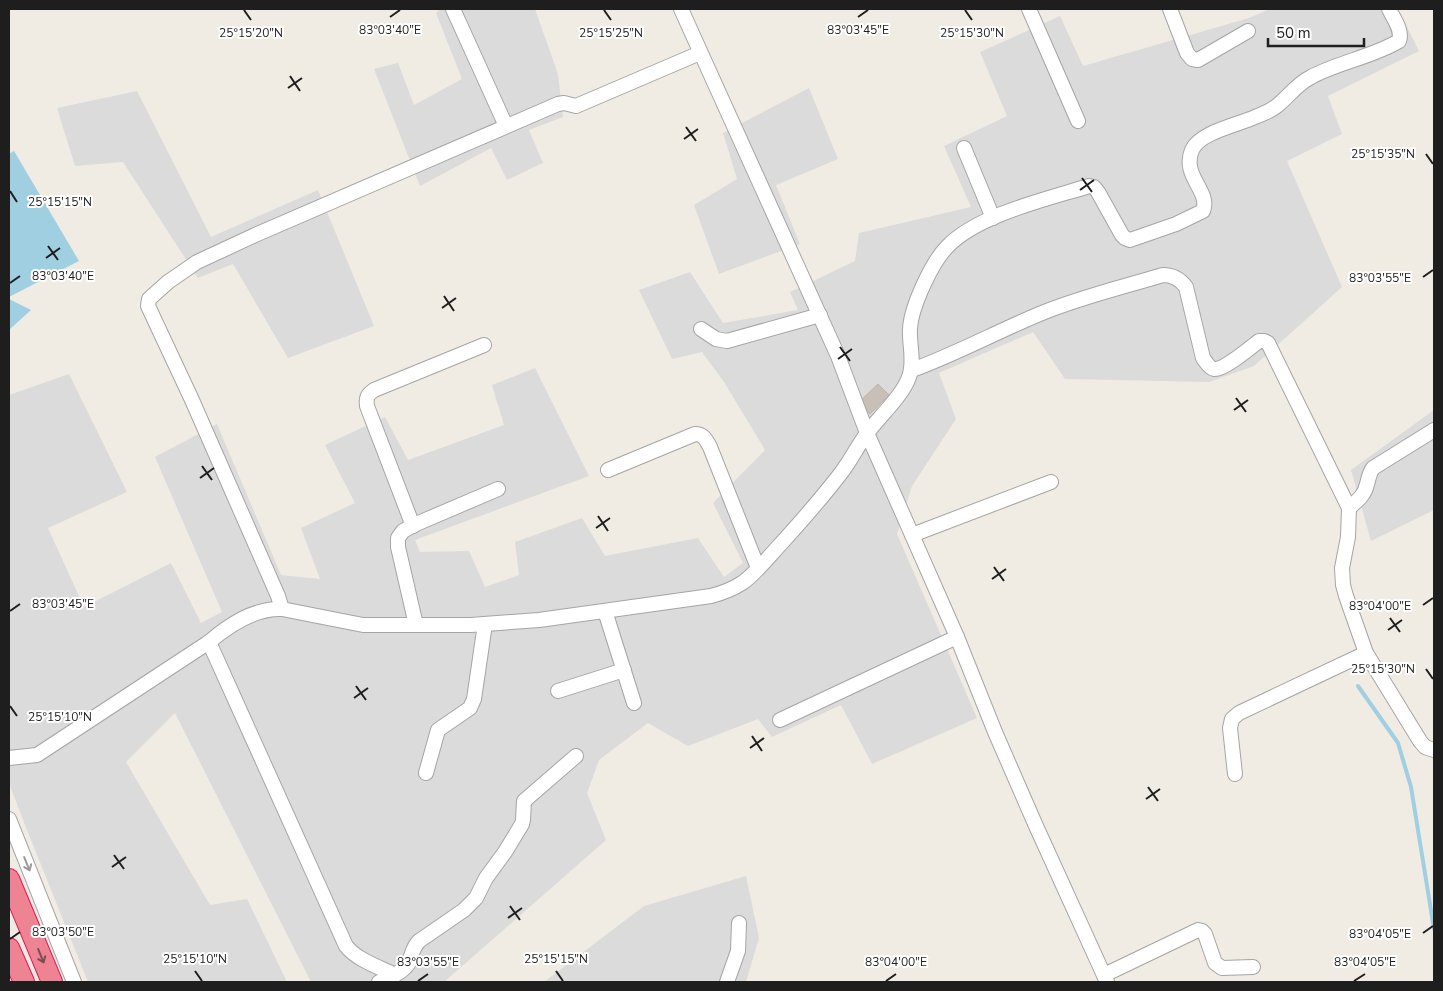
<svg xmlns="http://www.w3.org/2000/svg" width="1443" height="991" viewBox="0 0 1443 991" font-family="'Nunito Sans',sans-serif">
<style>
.residential{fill:#dcdbdb}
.water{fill:#a0cfe1}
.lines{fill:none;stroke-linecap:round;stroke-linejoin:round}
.stream{stroke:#a0cfe1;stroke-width:4}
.building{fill:#c8bfb6;stroke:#c3b3a4}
.minor-casing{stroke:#a5a5a5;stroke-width:16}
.highway-casing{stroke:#e91553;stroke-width:22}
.minor{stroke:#fff;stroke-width:14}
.highway{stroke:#ee8493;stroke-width:20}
.oneway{stroke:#9a9a9a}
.oneway2{stroke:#7c4c53}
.ticks{fill:none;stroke:#1e1e1e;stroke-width:2}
.ticks-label{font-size:12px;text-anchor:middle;fill:#1e1e1e;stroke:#fff;stroke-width:4;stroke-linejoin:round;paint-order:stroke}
</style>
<rect width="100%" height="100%" fill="#f0ece3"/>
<g class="residential">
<polygon points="440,9 535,9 558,74 563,117 529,130 543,163 507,180 491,148 420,186 374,69 398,63 414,105 462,79 436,13"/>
<polygon points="1270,9 1398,9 1419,51 1328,96 1342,134 1287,161 1342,287 1254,366 1209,382 1065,379 1033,332 939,373 956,419 912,486 897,534 977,718 872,764 841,705 772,737 758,719 688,746 648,723 599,760 587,793 606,840 444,982 311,982 175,713 126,762 210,905 247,899 287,982 88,982 25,825 9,783 9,395 69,374 127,492 48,528 84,607 171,563 201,623 222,612 155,457 217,424 281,575 320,579 301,528 355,503 325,445 385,417 408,460 504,425 492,385 535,368 589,476 415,540 420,552 469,551 485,587 519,575 515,542 582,518 605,556 698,538 724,577 743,563 713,503 765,450 724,382 702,352 672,359 639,290 690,272 723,323 798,310 790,292 855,261 859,233 971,207 944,146 1007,116 980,52 1060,16 1083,66 1249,18"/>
<polygon points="809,88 838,159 776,185 800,244 719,274 694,205 737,179 723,133"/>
<polygon points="137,91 211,237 318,190 374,326 288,358 233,264 198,278 123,162 75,166 57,108"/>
<polygon points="1434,410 1434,510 1371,541 1351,470"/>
<polygon points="746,876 759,938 746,982 544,982 644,906"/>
</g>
<g class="water">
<polygon points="14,151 79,261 9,297 9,154"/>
<polygon points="9,299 31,310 9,330"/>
</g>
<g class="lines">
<polyline class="stream" points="1358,686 1398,743 1411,787 1434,929"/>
</g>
<polygon class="building" points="878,384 889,395 870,414 859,402"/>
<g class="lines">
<g class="minor-casing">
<g id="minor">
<polyline points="453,9 506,126"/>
<polyline points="681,9 838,356 867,433 957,637 995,732 1036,826 1107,982"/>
<polyline points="1029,9 1078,121"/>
<polyline points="1170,9 1187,53 1192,59 1198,60 1248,31"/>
<polyline points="964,148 993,218"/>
<polyline points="701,329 716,339 727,341 820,315"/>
<path d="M 912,370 C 956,354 998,331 1042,313 C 1081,297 1123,287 1163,275 C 1173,275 1180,279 1186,287 L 1203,358 C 1206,362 1209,368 1214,369 C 1224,370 1251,347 1259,341 L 1264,341 L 1268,343 L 1349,508 L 1348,537 L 1342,568 L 1343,585 L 1346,596 L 1366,653 L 1420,741 L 1425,747 L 1434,750"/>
<path d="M 608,470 L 695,434 C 704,434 706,440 710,447 L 758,568"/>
<path d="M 1349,508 C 1357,501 1365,495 1367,484 C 1369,478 1369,473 1373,468 L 1434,430"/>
<path d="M 413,526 L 367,406 C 366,398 367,395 374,390 L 484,345"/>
<polyline points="912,535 1051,482"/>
<polyline points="282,609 278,596 192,400 148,306 149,299 168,282 197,262 255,235 558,104 564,103 576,106 700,53"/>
<polyline points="605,611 634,703"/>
<polyline points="416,625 398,547 398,538 403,531 416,524 498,489"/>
<path d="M 209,642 L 346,946 C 357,960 379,967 395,975"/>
<polyline points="558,691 624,670"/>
<polyline points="780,720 957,637"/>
<path d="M 9,758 L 37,755 L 209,642 C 229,625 254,608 282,609 L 363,625 L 471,625 L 539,620 L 711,596 C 722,593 733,589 742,583 C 753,576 768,558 777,548 C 799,524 821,499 841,473 C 851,460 858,445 868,432 C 880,416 903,395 909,377 C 915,362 909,344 910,329 C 911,307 932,262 947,247 C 977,215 1047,199 1089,186 L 1094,187 L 1098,192 L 1122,235 L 1125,238 L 1130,240 L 1176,224 L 1203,211 C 1211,191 1181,176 1192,150 C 1200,132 1238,125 1255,117 C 1263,114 1273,110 1279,104 C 1290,95 1297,84 1311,77 C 1339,62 1372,57 1399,41 C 1403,30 1393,18 1389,9"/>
<polyline points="426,773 438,730 470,708 474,699 485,624"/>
<polyline points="1235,774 1230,728 1232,719 1239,713 1366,653"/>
<polyline points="9,819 74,982"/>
<polyline points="1104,975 1198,930 1202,931 1205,934 1215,963 1222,968 1253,967"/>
<path d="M 379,982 C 389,978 402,973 408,964 C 412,956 412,948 419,941 L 464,910 L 476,898 L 486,878 L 505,852 L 522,824 L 523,820 L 524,801 L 576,756"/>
<polyline points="727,982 738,951 739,923"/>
</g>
</g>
<g class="highway-casing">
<g id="highway">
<polyline points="9,879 52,982"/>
<polyline points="9,948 24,982"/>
</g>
</g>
<use href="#minor" class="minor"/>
<use href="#highway" class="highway"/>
</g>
<defs><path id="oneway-shaft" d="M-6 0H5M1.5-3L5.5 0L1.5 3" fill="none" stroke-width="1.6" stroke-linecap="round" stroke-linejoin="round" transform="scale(1.25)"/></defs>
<use class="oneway" href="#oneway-shaft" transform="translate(27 864) rotate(68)"/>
<use class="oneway2" href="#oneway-shaft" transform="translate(41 956) rotate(68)"/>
<path class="ticks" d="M 244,10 L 251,20M 604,10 L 611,20M 965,10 L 972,20M 390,17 L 400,10M 858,17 L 868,10M 290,76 L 300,91M 288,88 L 302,78M 686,127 L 696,141M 684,139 L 698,129M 1426,154 L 1433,164M 1082,178 L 1092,192M 1080,190 L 1094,180M 10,191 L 17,202M 48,246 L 58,260M 46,258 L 60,248M 1423,277 L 1433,270M 10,283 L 20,276M 444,296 L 454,311M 442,308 L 456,298M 840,347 L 850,361M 838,359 L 852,349M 1236,398 L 1246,412M 1234,410 L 1248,400M 202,466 L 212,480M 200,478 L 214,468M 598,516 L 608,531M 596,528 L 610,518M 994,567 L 1004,581M 992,579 L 1006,569M 1423,605 L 1433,598M 10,611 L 20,604M 1390,618 L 1400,632M 1388,630 L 1402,620M 1426,669 L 1433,679M 356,686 L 366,700M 354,698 L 368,688M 10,706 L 17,716M 752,736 L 762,751M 750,748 L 764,738M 1148,787 L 1158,801M 1146,799 L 1160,789M 114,855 L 124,869M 112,867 L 126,857M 510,906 L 520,920M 508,918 L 522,908M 1423,933 L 1433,926M 10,939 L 20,932M 195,971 L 202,981M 556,971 L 563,981M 418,981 L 428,974M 886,981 L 896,974M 1354,981 L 1365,974"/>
<g class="ticks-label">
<text x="390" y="34">83°03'40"E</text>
<text x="858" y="34">83°03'45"E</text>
<text x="251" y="37">25°15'20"N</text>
<text x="611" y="37">25°15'25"N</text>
<text x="972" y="37">25°15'30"N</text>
<text x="1383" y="158">25°15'35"N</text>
<text x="60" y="206">25°15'15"N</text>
<text x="63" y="280">83°03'40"E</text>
<text x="1380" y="282">83°03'55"E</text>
<text x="63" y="608">83°03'45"E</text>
<text x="1380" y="610">83°04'00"E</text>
<text x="1383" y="673">25°15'30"N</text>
<text x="60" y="721">25°15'10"N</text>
<text x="63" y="936">83°03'50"E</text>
<text x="1380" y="938">83°04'05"E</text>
<text x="195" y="963">25°15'10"N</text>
<text x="556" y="963">25°15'15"N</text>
<text x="428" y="966">83°03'55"E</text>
<text x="896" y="966">83°04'00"E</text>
<text x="1365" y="966">83°04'05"E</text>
</g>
<rect width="1443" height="991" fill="none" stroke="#1e1e1e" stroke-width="20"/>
<path d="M1268 38v8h96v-8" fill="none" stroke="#1e1e1e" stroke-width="2.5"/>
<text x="1276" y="38" font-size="15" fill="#1e1e1e" stroke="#ffffff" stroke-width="4" paint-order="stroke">50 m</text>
</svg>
